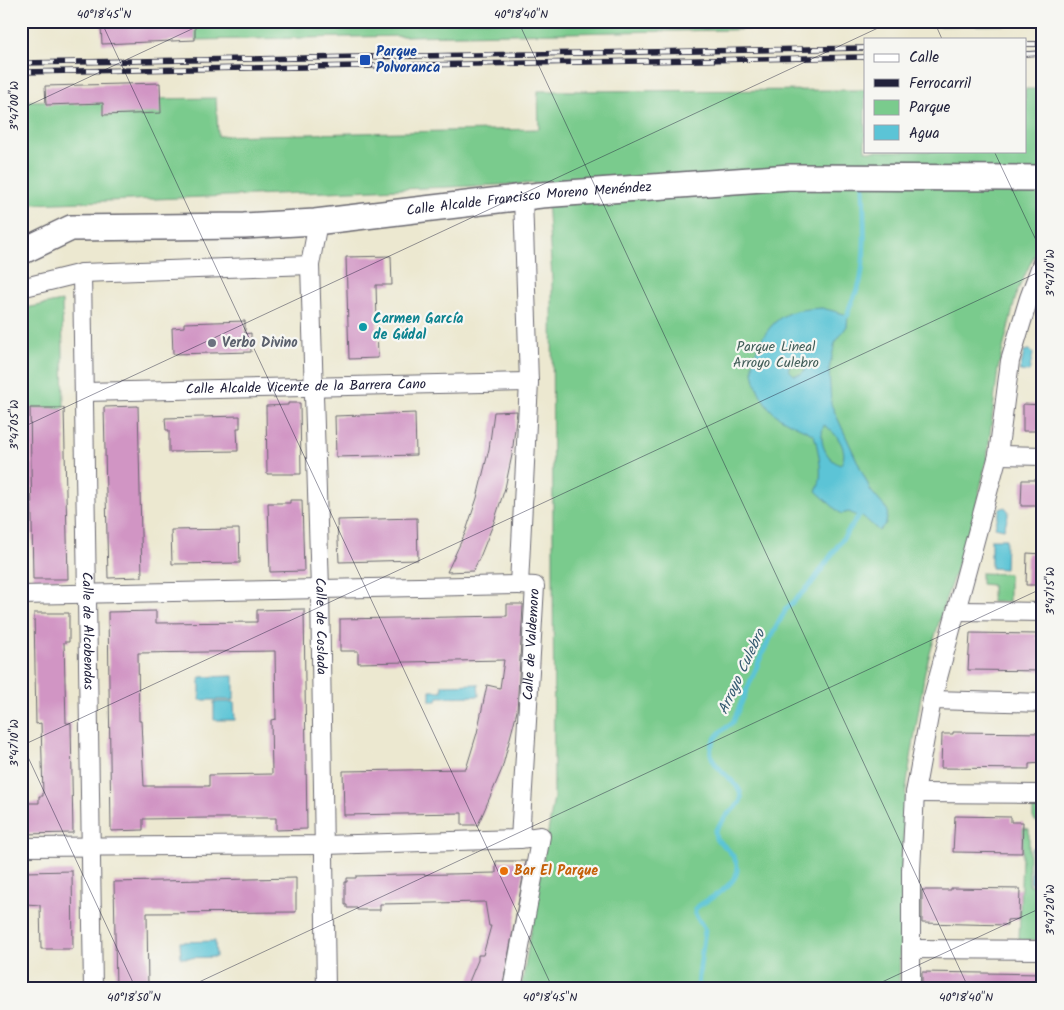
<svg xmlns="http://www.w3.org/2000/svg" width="1064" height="1010" viewBox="0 0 1064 1010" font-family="Kalam,sans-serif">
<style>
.green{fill:#7acb8d;stroke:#4e7664}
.water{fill:#5bc4d6;stroke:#3e7388;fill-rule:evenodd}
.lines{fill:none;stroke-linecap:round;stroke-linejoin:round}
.stream{stroke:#5bc4d6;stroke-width:5}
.building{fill:#d195c4;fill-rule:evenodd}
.street-casing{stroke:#69676f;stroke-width:20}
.secondary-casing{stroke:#69676f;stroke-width:28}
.street{stroke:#fff;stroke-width:18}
.secondary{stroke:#fff;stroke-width:25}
.rail-casing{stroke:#22223b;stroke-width:5.5}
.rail{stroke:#f6f6f2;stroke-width:4;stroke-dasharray:11;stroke-linecap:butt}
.ticks{fill:none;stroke:#22223b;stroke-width:1;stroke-opacity:0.45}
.transit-dot{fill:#1a4fb4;stroke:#f6f6f2;stroke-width:2}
.culture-dot{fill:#0f9aa8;stroke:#f6f6f2;stroke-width:2}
.worship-dot{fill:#6b7280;stroke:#f6f6f2;stroke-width:2}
.food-dot{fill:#e8710a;stroke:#f6f6f2;stroke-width:2}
.labels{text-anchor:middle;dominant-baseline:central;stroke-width:4.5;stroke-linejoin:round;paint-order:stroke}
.transit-label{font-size:14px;font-weight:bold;fill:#164399;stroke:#f6f6f2;text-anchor:start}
.street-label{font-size:14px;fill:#22223b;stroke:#f6f6f2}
.culture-label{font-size:14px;font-weight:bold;fill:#0d838f;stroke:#f6f6f2;text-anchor:start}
.worship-label{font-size:14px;font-weight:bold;fill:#5b616d;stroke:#f6f6f2;text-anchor:start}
.park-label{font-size:14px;fill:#415d58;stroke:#f6f6f2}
.food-label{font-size:14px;font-weight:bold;fill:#c56008;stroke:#f6f6f2;text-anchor:start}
.water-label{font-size:15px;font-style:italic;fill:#365b71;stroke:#f6f6f2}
.neatline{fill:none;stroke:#22223b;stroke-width:2}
.ticks-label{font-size:12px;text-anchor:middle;fill:#22223b}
</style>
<rect width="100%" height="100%" fill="#f6f6f2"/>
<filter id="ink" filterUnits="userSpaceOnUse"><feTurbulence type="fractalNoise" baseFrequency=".02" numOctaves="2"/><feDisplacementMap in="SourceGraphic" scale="10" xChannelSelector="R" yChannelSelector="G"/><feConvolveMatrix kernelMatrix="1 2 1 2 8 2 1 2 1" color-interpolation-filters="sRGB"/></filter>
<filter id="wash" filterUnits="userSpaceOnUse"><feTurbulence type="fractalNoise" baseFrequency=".0096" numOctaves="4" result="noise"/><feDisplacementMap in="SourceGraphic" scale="20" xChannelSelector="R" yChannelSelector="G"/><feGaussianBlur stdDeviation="1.12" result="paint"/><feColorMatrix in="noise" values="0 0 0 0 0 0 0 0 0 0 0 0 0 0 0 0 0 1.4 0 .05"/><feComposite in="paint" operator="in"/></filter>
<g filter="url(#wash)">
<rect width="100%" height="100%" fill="#ece8d0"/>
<g class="green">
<polygon points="130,21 1043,21 1043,24 195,40 194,24 129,25"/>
<polygon points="1025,89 1043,89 1043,237 1017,292 998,369 987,459 970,531 945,601 925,671 906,789 902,862 899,989 521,989 554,797 552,279 546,183 33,204 21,210 21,101 216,98 218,136 539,129 538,91 865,90 865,151 1025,151"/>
<polygon points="62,301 64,408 21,408 21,309"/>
<polygon points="981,573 1009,574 1009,602 992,602 992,585 981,584"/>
<polygon points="1033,803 1043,803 1043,818 1040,818 1040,822 1036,822 1033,818"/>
<polygon points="1023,828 1029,829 1029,885 1043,886 1043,940 1019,940"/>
</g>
<g class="water">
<path d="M 822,308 L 848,315 L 847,326 L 835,343 L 829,369 L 831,404 L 871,491 L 888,511 L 886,523 L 879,531 L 860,514 L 857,516 L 849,512 L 841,514 L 816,491 C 825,478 818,449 814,435 C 801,427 785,423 774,413 C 763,403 753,383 753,369 C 752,350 769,323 785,315 C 795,309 811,309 822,308 ZM 800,358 L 805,363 L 805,370 L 801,374 L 794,375 L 789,370 L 789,363 L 793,359 ZM 824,425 C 836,432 851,452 840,465 C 825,458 818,441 824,425 Z"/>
<polygon points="1027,350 1030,350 1033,354 1029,372 1020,371 1024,352"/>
<polygon points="1005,507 1009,512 1004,529 995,527 1000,509"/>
<polygon points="991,539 1006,539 1005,569 991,568"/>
<polygon points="234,676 234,700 200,700 200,677"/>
<polygon points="478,684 479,696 438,697 437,701 430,701 430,691 442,691 442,685"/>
<polygon points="214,702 234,702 235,720 214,720"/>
<polygon points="1032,848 1043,848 1043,884 1031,883"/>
<polygon points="215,941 216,957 181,958 180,942"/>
</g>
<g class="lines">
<g class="stream">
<path d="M 844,318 L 848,315 C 849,301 859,291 861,278 C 866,247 864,217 863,185"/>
<path d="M 698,989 L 699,974 L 705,930 L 695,914 L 695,909 C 699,905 703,903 708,900 C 740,881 750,865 716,839 L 715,831 C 720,825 724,818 729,813 C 732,810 738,806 740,802 C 752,778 674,762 733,722 L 763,652 L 786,609 L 812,583 L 860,514 L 859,509"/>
</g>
</g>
<g id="blocks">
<g class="building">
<polygon points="195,24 195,40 102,44 101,26"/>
<polygon points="160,83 161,113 103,115 103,103 46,105 45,86"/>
<polygon points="391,256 392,285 376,285 378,358 349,359 346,257"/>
<polygon points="245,321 245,334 251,333 251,352 173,354 172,328 184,327 184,323"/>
<polygon points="288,403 300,403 301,474 267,474 266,406 288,405"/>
<polygon points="1023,404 1043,405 1043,431 1023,431"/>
<polygon points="138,406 142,577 108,578 104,407"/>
<polygon points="30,408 64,408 68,579 33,579"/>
<polygon points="517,411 512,455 505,488 494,522 480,557 473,571 447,572 466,531 477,498 489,449 494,412"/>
<polygon points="415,413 416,455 336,457 335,416"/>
<polygon points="240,416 240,428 237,428 238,451 169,452 169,430 166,430 165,418"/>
<polygon points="1022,480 1043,480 1043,506 1021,506"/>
<polygon points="290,500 302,500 304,571 270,572 268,503 290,503"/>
<polygon points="417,518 418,560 339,562 337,520"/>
<polygon points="239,529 240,563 172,564 171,530"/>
<polygon points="1027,553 1043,554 1043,585 1026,585"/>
<polygon points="507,604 523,604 523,606 517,711 502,769 478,825 462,825 462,813 344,815 343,771 466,769 477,733 487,685 500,688 504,660 358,663 358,651 340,651 340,619 507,616"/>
<path d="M 304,609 L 307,829 L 276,830 L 276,818 L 209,818 L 143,819 L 143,830 L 111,831 L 108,612 L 156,611 L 156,623 L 257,622 L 257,610 ZM 275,651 L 276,719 L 271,720 L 272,774 L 209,775 L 209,786 L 144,786 L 141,721 L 139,721 L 138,653 Z"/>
<polygon points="34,613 69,613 69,642 64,642 66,723 71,723 73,833 24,834 23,803 39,803 39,796 43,796 41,723 36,724"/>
<polygon points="970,633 1037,634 1036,639 1043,639 1043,671 968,670"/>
<polygon points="953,732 1043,733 1043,759 1041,763 1029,764 1029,769 941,768 942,734 953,734"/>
<polygon points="955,816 1011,817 1011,822 1023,822 1022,853 953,852"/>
<polygon points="496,861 526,861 502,989 466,989 478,960 478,955 483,955 491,926 489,926 485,902 380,904 380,910 357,910 357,908 347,908 347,905 345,905 345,882 347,882 347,878 356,878 356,876 496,873"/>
<polygon points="72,871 73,949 41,949 40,905 26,904 25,872"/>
<polygon points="296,878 296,912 147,913 148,989 116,989 114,882"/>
<polygon points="951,888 1020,889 1019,919 1007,920 1007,925 922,923 922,890 951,890"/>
<polygon points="922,972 1043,974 1043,989 922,989"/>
</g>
</g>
</g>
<g filter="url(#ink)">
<use href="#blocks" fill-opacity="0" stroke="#69676f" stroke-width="1"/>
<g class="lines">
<g class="street-casing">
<g id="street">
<path id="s1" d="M 315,222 L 316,233 L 310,265 L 320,589 L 326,989"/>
<path id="s2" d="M 82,273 L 93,989"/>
<polyline points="21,288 82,273 310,265"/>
<path id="s3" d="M 84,392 L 529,382"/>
<polyline points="998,455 1043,456"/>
<polyline points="21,595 519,585"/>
<polyline points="957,611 1043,612"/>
<polyline points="932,700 1043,703"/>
<polyline points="915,793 1043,794"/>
<polyline points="21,847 324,845 520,839"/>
<polyline points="911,949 1043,950"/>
<path id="s4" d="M 512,989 L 541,836 L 520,839 L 535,586 L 519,585 L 529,382 L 523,197"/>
<polyline points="911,989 911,870 915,793 932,700 998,455 1010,361 1029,298 1043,260"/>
</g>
</g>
<g class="secondary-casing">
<g id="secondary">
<path id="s5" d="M 21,252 L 71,228 L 244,226 L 315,222 L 541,195 L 790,177 L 1043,178"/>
</g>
</g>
<use href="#street" class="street"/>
<use href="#secondary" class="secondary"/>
<g class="rail-casing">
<g id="rail">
<polyline points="1025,44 1043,44"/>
<polyline points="1025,54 1043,53"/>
<polyline points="21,63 865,48"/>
<polyline points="21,72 865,57"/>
</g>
</g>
<use href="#rail" class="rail"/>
</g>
</g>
<path class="ticks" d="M 101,21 L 553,989M 518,21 L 969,989M 934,21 L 942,39M 21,109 L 209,21M 994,151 L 1043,255M 21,428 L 893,21M 21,742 L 136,989M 21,746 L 1043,270M 184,989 L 1043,588M 867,989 L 1043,907"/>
<rect class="transit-dot" x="359" y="54" width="12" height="12" rx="2.5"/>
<circle class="culture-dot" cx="363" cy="327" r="5"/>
<circle class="worship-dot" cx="212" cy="343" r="5"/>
<circle class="food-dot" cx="504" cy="871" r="5"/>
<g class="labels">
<g class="transit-label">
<text x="376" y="52">Parque<tspan x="376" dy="16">Polvoranca</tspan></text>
</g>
<g class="street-label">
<text stroke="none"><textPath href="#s5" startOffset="515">Calle Alcalde Francisco Moreno Menéndez</textPath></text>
<text stroke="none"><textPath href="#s3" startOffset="222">Calle Alcalde Vicente de la Barrera Cano</textPath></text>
<text stroke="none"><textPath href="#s1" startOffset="405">Calle de Coslada</textPath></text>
<text stroke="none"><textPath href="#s2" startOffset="358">Calle de Alcobendas</textPath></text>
<text stroke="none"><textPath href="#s4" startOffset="372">Calle de Valdemoro</textPath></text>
</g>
<g class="culture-label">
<text x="373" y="319">Carmen García<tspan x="373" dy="16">de Gúdal</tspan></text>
</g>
<g class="worship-label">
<text x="222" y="343">Verbo Divino</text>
</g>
<g class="park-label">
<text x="776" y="347">Parque Lineal<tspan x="776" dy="16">Arroyo Culebro</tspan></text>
</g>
<g class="food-label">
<text x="514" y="871">Bar El Parque</text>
</g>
<g class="water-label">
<text transform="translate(742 672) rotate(-65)">Arroyo Culebro</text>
</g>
</g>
<rect width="1064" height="1010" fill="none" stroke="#f6f6f2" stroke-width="55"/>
<rect x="864" y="38" width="162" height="115" fill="#f6f6f2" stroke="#a1a1a9"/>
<rect x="874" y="54" width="25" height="8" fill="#ffffff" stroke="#a1a1a9"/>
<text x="909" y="62" font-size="15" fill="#22223b">Calle</text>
<rect x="874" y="79" width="25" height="8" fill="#22223b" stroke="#a1a1a9"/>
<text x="909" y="88" font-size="15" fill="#22223b">Ferrocarril</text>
<rect x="874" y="100" width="25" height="15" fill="#7acb8d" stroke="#a1a1a9"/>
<text x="909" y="112" font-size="15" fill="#22223b">Parque</text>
<rect x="874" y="125" width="25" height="15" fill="#5bc4d6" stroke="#a1a1a9"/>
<text x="909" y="138" font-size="15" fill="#22223b">Agua</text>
<rect x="28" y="28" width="1008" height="954" class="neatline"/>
<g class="ticks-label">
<text x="104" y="18">40°18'45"N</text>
<text x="521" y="18">40°18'40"N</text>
<text transform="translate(14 106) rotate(-90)" y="4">3°47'00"W</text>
<text transform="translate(1050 273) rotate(-90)" y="4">3°47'10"W</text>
<text transform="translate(14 425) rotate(-90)" y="4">3°47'05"W</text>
<text transform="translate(1050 591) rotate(-90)" y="4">3°47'15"W</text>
<text transform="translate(14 743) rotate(-90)" y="4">3°47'10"W</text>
<text transform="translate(1050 910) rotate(-90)" y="4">3°47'20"W</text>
<text x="134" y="1001">40°18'50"N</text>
<text x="550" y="1001">40°18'45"N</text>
<text x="966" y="1001">40°18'40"N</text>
</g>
</svg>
